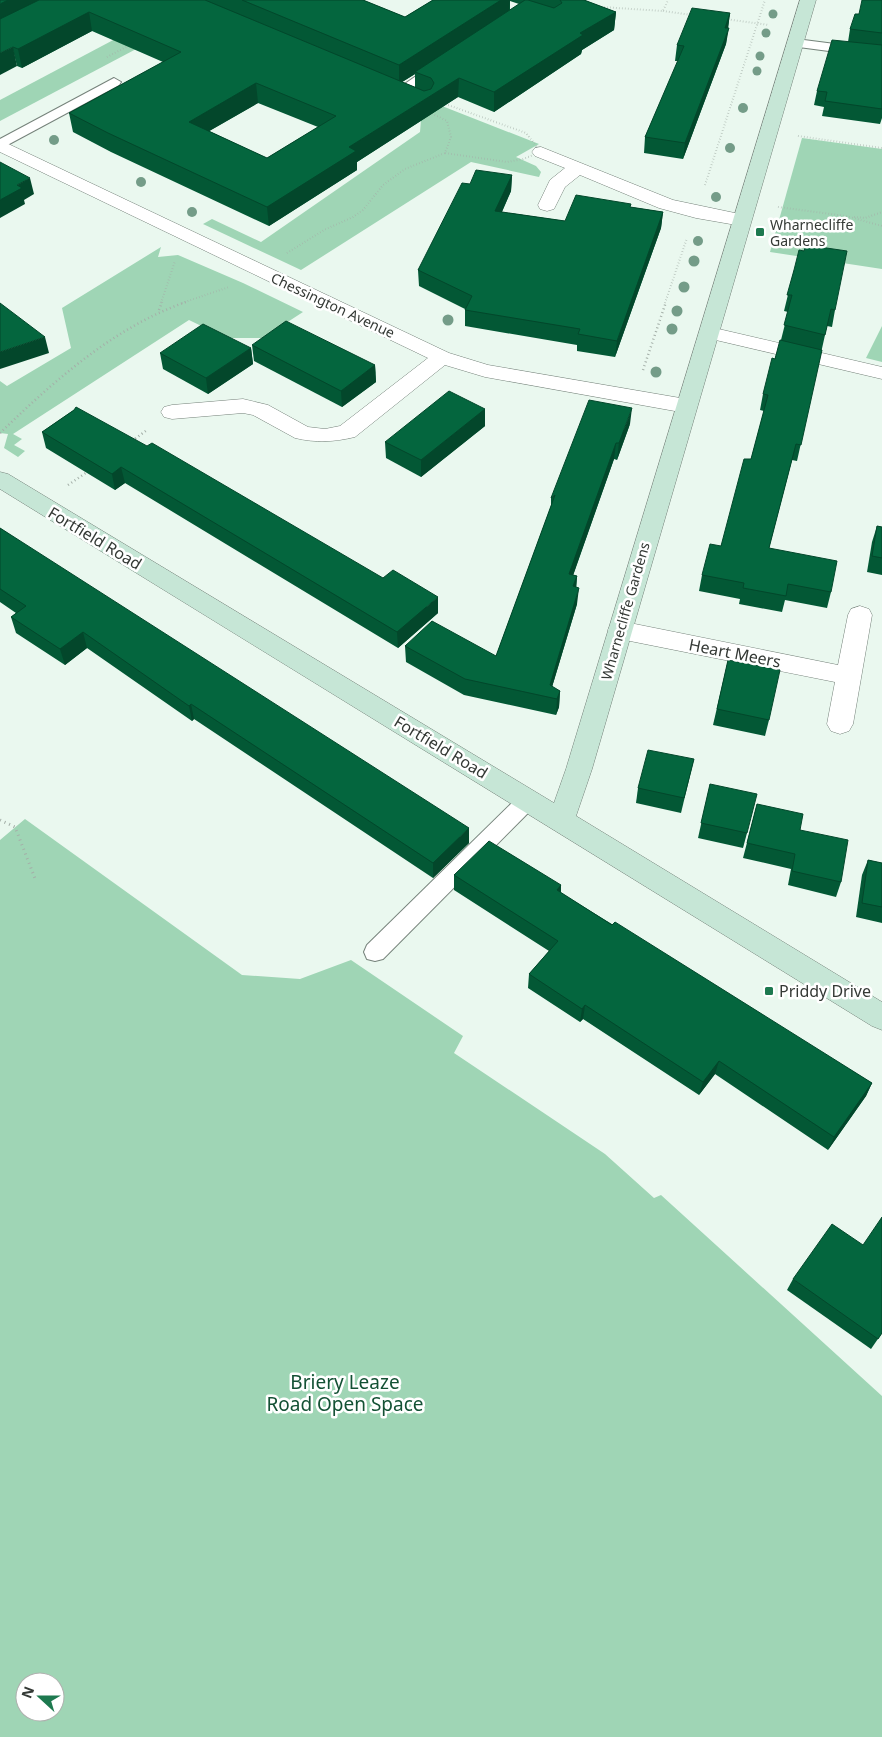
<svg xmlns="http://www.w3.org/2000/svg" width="882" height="1737" viewBox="0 0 882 1737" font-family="'Noto Sans',sans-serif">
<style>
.green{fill:#9fd5b5;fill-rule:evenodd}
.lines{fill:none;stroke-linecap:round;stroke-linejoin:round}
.lane-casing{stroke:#75827a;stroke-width:2}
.street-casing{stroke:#75827a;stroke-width:1}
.secondary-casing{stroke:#75827a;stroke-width:1}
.path-far2{stroke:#a4afa8;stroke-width:2;stroke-dasharray:0.5 2.5;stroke-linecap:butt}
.path-far1{stroke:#a4afa8;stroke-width:2.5;stroke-dasharray:1 3;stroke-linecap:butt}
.path{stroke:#a4afa8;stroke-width:3;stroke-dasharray:1 4;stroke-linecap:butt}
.lane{fill:#fff;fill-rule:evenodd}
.street{fill:#fff;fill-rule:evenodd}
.secondary{fill:#c6e6d6;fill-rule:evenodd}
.tree{fill:#749c88}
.wall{fill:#035835;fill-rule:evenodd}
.shaded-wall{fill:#03472b}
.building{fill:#04663e;stroke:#03472b;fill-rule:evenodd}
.poi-dot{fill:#1d794f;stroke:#fff;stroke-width:2}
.labels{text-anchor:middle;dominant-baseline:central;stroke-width:5;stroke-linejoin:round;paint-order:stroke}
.far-poi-label{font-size:14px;fill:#343935;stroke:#fff;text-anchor:start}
.far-street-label{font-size:14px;fill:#343935;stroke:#fff}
.street-label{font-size:16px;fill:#343935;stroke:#fff}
.poi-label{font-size:16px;fill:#343935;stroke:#fff;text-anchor:start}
.near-park-label{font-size:19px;fill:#135134;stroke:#fff}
</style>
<rect width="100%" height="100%" fill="#eaf8ef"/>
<g class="green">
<polygon points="168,11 191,20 0,121 0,100"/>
<polygon points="442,106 539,144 516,157 536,166 541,172 539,177 471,162 301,270 203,224 212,219 261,242 420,132 421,120"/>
<polygon points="802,138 882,149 882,269 770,252"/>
<polygon points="161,247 158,257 178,255 243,283 303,312 263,338 226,338 189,320 13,434 22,439 14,445 25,451 18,457 4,448 8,434 0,433 0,381 7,386 71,348 62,308"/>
<polygon points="882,326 882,362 866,358"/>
<path d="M 25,819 L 242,975 L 300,979 L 351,960 L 463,1036 L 454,1053 L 605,1154 L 654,1198 L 661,1195 L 882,1396 L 882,1737 L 0,1737 L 0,840 ZM 25,1682 L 55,1682 L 55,1712 L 25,1712 Z"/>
</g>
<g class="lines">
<g class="lane-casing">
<g id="lane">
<polygon points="796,39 882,50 882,58 791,46 790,43 791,40"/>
<polygon points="440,62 447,66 445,69 405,95 395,95 393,92 435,63"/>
<polygon points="114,78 121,82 119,85 0,149 0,139"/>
<polygon points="528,792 535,794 538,800 535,806 383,959 375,961 367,959 364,952 367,945 521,794"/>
</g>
</g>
<g class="street-casing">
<g id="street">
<path d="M 0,140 L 449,353 L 488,365 L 686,399 L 694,401 L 697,406 L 694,411 L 686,413 L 485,377 L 445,365 L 355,437 C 334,442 316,443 295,438 L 253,415 L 243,413 L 172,419 L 164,417 L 161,412 L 164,407 L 172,405 L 243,399 L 268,405 L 308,427 L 325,429 L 340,426 L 428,358 L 0,152 Z"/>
<polygon points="541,147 673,200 749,216 751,220 749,224 742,226 696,218 659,208 580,175 565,187 554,209 547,211 540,209 538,205 550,180 565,168 535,156 532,152 535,148"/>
<polygon points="710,327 882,367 882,379 703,337 700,333 703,329"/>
<polygon points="860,606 869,609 872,615 853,724 849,731 840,734 831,731 827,724 835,682 620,639 611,636 608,630 611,624 620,621 838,665 848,615 851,609"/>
</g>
</g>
<g class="secondary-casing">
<polygon id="secondary" points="800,0 816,0 592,769 576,816 882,1002 882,1030 872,1026 0,489 0,472 8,474 554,803 566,769"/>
</g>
<g class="path-far2">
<polyline points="601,7 663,11 668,0"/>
<polyline points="663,11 692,15"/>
<polyline points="725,19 769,25"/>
<polyline points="107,57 130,45"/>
<polygon points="437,101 526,133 541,152 523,159 507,162 445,153 451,137 447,121 431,113 424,103"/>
<polyline points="798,136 882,148"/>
<polyline points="705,185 765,0"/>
<polyline points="778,207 846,216 882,226"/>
<polyline points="854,217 865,218 882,212"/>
<polyline points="287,253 324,230 353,217 363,210 383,185 405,169 445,153"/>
<polyline points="161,303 175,261"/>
<polyline points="182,303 229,287"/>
<polyline points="665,303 687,238"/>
</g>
<g class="path-far1">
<polyline points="159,310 162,302"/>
<polyline points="643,370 666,302"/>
<path d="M 0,433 C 54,381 114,327 186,302"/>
<polyline points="132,441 147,430"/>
<polyline points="68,485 90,470"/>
</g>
<polyline class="path" points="0,820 15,827 36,881"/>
<use href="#lane" class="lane"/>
<use href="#street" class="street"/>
<use href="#secondary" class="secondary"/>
</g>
<g class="tree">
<circle cx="773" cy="14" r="4.5"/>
<circle cx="766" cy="33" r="4.5"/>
<circle cx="760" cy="56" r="4.5"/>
<circle cx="757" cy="71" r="4.5"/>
<circle cx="743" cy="108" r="5"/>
<circle cx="54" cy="140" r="5"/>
<circle cx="730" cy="148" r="5"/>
<circle cx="141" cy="182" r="5"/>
<circle cx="716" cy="197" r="5"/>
<circle cx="192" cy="212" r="5"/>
<circle cx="698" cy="241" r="5"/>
<circle cx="694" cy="261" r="5.5"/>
<circle cx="684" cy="287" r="5.5"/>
<circle cx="677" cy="311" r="5.5"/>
<circle cx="448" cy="320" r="5.5"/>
<circle cx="672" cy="329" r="5.5"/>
<circle cx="656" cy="372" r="5.5"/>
</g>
<g class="wall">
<path d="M 0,0 L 363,0 L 405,17 L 433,0 L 584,0 L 616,12 L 614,30 L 582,50 L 581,54 L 494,112 L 458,97 L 357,162 L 357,170 L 269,226 L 111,152 L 73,132 L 69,113 L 163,62 L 92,31 L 22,68 L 17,66 ZM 510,1 L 519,4 L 510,10 ZM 415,74 L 415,87 L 402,82 ZM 258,103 L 318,127 L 267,158 L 209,131 Z"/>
<polygon points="882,0 882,118 880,124 822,116 824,107 814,105 817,91 848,42 850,29 859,14"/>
<polygon points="730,13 726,44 683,159 644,153 645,137 678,61 675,61 677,45"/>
<polygon points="512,175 511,191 502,212 565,221 631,207 663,212 661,228 615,357 577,351 577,345 465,326 465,309 419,286 418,270 470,184"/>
<polygon points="794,270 835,310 832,327 827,326 797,461 792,460 769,548 831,592 827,608 785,600 782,612 739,604 740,599 699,591 702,575 721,546 751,459 764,411 760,410 763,394 781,340 788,312 784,311"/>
<polygon points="252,345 375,365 376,382 342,407 254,361"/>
<polygon points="251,348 253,364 208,394 163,369 160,353"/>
<polygon points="485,409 485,426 421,477 386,458 385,442"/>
<polygon points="74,410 438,613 398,648 125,483 115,490 46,448 42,432"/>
<polygon points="630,424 617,460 614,459 573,575 577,576 576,587 577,604 552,687 560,691 559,707 556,715 464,695 406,662 405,646 496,656 551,506 551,498"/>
<polygon points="877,526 882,527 882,575 867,572 872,542"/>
<polygon points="0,528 469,843 433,878 194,719 192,721 87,648 65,665 16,633 11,617 16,613 0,602"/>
<polygon points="728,660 769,720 765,736 713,725"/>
<polygon points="694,759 681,813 636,803 638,788"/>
<polygon points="710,784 747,833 743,848 698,838"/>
<polygon points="757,804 800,830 841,882 836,897 788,885 791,869 743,858"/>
<polygon points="868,860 882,863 882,923 856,917 862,875"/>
<polygon points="454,875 561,885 561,893 872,1083 866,1096 828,1150 715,1074 699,1095 583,1019 580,1022 528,988 529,974 549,951 454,890"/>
<polygon points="793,1279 882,1333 871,1349 787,1290"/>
</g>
<g class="shaded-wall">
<polygon points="8,0 49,0 0,25 0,4"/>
<polygon points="501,0 510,0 509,13 415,72 415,74 399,84 399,65"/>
<polygon points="89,12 92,31 22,68 18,49"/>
<polygon points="616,12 614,30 582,50 581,54 494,112 494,92 580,33"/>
<polygon points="730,13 728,28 725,28"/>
<polygon points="729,28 726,44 683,159 685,143"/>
<polygon points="13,47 17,66 0,75 0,53"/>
<polygon points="459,78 458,97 357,162 357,170 269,226 267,207 349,147"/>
<polygon points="256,83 258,103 192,141 189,122"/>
<polygon points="512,175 511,191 495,227 495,211"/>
<polygon points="30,178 34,194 24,200 25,204 0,218 0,200 17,185"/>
<polygon points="663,212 661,228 615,357 617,341"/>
<polygon points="45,337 49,353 0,369 0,352"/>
<polygon points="251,348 253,364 208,394 206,378"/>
<polygon points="375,365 376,382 342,407 341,391"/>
<polygon points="632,408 630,424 617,460 619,443"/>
<polygon points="485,409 485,426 421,477 421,460"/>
<polygon points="616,443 614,459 568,590 569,574"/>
<polygon points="121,467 125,483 115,490 112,474"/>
<polygon points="577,576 576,592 573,586"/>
<polygon points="579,588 577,604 549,697 550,685"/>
<polygon points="438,597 438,613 398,648 397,632"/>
<polygon points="83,632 87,648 65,665 60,649"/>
<polygon points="560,691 559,707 556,715 557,699"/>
<polygon points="191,704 194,719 192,721 189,706"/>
<polygon points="469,828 469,843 433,878 433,863"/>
<polygon points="561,885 560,899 557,890"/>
<polygon points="585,1005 583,1019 580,1022 582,1009"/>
<polygon points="719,1061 715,1074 699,1095 703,1082"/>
<polygon points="872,1083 866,1096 828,1150 834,1137"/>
</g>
<g class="building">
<polygon points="0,0 8,0 0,4"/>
<path d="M 39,0 L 205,0 L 424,91 L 431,89 L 434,83 L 431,78 L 415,72 L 525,0 L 528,0 L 554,8 L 562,3 L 560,0 L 584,0 L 616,12 L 580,33 L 583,35 L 494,92 L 459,78 L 349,147 L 356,151 L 267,207 L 108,133 L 69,113 L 181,52 L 89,12 L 18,49 L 13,47 L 0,53 L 0,19 ZM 256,83 L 336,116 L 267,158 L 189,122 Z"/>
<polygon points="242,0 363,0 405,17 433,0 501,0 399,65"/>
<polygon points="862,0 882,0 882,33 850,29 855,14 859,14"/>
<polygon points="692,8 730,13 725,28 729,28 685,143 645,137 684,46 677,45"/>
<polygon points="832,40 882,45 882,109 825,101 827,92 817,91"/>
<polygon points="0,162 30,178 17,185 22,188 0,200"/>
<polygon points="476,170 512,175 495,211 565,221 576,195 631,204 630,207 663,212 617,341 578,334 580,329 465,310 472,296 418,270 462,183 470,184"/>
<polygon points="806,245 847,251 835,310 831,309 825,335 784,325 792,295 787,295 794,270 799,250 804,251"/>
<polygon points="0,303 45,337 0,352"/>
<polygon points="286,321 375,365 341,391 252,345"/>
<polygon points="203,324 251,348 206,378 160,353"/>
<polygon points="780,340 822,350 801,445 796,444 769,548 837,561 831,592 788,584 786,596 743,588 744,583 702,575 710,544 721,546 744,459 751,459 768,395 763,394 772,358 775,359"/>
<polygon points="449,391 485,409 421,460 385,442"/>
<polygon points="589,400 632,408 619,443 616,443 569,574 577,576 573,586 579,588 550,685 560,691 557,699 465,679 405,646 432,621 496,656 555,495 551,498"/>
<polygon points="76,407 147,446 152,443 383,578 393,570 438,597 397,632 121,467 112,474 42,432 74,410"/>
<polygon points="877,526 882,527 882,558 872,556"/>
<polygon points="0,528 469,828 433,863 191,704 189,706 83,632 60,649 11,617 26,606 0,589"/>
<polygon points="728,660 780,670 769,720 717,709"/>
<polygon points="648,750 694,759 684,798 638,788"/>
<polygon points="710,784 757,794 747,833 701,823"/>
<polygon points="757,804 803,814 800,830 848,840 841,882 792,871 795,854 747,843"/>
<polygon points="489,841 561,885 557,890 612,925 615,922 872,1083 834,1137 719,1061 703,1082 585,1005 582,1009 529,974 558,941 454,875"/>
<polygon points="868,860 882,863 882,907 862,903"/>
<polygon points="882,1217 882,1333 878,1339 793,1279 832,1224 863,1245"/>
</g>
<g class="poi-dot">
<rect x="755" y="227" width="10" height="10" rx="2.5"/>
<rect x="764" y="986" width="10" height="10" rx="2.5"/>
</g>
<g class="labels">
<g class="far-poi-label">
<text x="770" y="224">Wharnecliffe<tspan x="770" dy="16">Gardens</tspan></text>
</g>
<g class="far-street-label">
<text transform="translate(333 305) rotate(25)">Chessington Avenue</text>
<text transform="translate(625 611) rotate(-74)">Wharnecliffe Gardens</text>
</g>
<g class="street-label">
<text transform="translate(95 538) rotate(31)">Fortfield Road</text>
<text transform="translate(735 653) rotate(11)">Heart Meers</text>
<text transform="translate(441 747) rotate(31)">Fortfield Road</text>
</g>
<g class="poi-label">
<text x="779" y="991">Priddy Drive</text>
</g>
<g class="near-park-label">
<text x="345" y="1382">Briery Leaze<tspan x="345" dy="22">Road Open Space</tspan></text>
</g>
</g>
<g transform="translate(40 1697) rotate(291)"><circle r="24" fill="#ffffff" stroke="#aeb0ae"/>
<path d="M0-4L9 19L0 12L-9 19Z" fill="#1d794f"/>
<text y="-8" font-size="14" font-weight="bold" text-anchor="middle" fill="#343935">N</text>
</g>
</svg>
